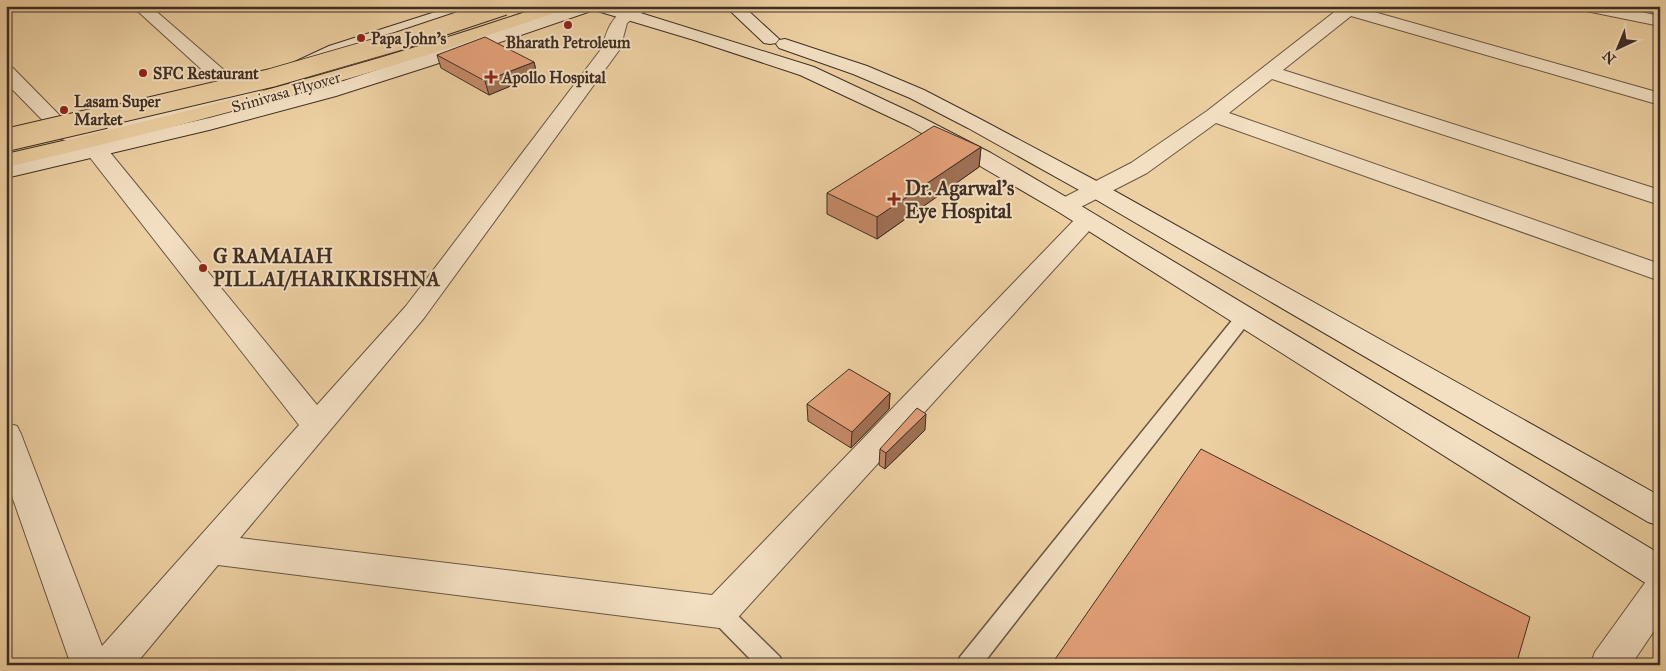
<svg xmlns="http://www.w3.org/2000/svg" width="1666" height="671" viewBox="0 0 1666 671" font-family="'IM FELL Great Primer',serif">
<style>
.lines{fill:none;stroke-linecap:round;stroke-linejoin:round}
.lane-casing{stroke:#6a5643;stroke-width:3}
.street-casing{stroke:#6a5643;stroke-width:2}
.secondary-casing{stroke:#3f2e23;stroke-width:2}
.primary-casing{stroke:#3f2e23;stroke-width:2}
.lane{fill:#f3e0c3;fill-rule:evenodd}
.street{fill:#f3e0c3;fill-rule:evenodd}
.secondary{fill:#f3e0c3;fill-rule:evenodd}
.primary{fill:#edd0a2;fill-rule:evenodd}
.primary-bridge-far1-casing{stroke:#3f2e23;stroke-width:20;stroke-linecap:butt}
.primary-bridge-casing{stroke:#3f2e23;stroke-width:24;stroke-linecap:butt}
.primary-bridge-far1{stroke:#edd0a2;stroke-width:18}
.primary-bridge{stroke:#edd0a2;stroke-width:22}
.wall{fill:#c48a69;stroke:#3f2e23}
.shaded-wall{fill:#a07155;stroke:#3f2e23}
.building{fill:#e4a17a;stroke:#3f2e23}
.poi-dot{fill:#8f2418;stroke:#f3e0c3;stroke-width:2}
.labels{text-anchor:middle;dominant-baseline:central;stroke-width:4;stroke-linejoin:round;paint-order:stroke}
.far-poi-label{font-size:16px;font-weight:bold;fill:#3f2e23;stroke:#f3e0c3;text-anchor:start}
.far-street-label{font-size:16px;fill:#3f2e23;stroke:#f3e0c3}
.poi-label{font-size:20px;font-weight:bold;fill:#3f2e23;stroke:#f3e0c3;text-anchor:start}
</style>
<rect width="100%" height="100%" fill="#edd0a2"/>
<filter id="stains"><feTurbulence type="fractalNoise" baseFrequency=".004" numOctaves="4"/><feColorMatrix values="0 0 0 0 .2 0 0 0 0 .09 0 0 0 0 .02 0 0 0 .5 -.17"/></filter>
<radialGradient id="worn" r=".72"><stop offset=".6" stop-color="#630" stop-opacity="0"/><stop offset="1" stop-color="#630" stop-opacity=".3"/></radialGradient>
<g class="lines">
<g class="lane-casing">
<g id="lane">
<polygon points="1244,312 1250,313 1252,317 1250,321 982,665 957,665 960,657 1238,313"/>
<polygon points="719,602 727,605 780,657 783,665 756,665 711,619 708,612 711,605"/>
</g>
</g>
<g class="street-casing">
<g id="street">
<polygon points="132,6 150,6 247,90 250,94 247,98 240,100 233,98"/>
<path d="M 630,6 L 652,6 L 627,23 L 620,49 L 424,318 L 240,538 L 712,595 L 1079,215 L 1087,213 L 1095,215 L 1099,220 L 732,624 L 719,628 L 218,565 L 135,665 L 71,665 L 6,479 L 6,423 L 17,426 L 21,434 L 102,646 L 299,425 L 88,155 L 85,150 L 88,145 L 96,144 L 104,145 L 317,405 L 406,306 L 602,48 C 607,29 612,16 630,6 Z"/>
<polygon points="1342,6 1361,6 1360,8 1660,93 1660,105 1351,16 1283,70 1660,190 1660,205 1272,79 1229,113 1660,264 1660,281 1216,123 1147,173 1073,211 1065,213 1057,211 1053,206 1057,201 1131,163 1207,111"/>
<polygon points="1578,6 1612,6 1660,16 1660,26 1586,11 1580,9"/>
<polygon points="6,66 13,68 75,131 78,135 75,139 68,141 61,139 6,83"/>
<polygon points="1660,575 1660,622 1631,665 1590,665 1595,652 1647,580"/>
</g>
</g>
<g class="secondary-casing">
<g id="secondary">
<polygon points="454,6 480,6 478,9 341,54 247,98 76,139 69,137 66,133 69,129 234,90 329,46"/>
<polygon points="571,6 618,6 814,67 923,118 991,153 1073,201 1660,554 1660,588 1647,584 1057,211 975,163 909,126 800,75 694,40 594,10 433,65 336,96 209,130 6,178 6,164 209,118 322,88"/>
<polygon points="725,6 743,6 779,39 776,43 770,44 764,43"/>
<polygon points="785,39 867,66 924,90 982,120 1104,185 1660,496 1660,526 1648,522 1088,195 968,128 910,98 853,74 779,48 776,44 779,40"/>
</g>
</g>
<g class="primary-casing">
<path id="primary" d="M 543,6 L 568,6 L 566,9 C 382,73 196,124 6,167 L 6,154 C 188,113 367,66 543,6 Z"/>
</g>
<use href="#lane" class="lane"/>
<use href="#street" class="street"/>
<use href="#secondary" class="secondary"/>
<use href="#primary" class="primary"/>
<g class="primary-bridge-far1-casing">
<polyline id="primary-bridge-far1" points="100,118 271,78 399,41 504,6"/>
</g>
<g class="primary-bridge-casing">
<polyline id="primary-bridge" points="6,140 105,117"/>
</g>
<use href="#primary-bridge-far1" class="primary-bridge-far1"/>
<use href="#primary-bridge" class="primary-bridge"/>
</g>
<g class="wall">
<polygon points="437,55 534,62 537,75 489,95 441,68"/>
<polygon points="981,147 979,167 877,239 827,214 827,193"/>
<polygon points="890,393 889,409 851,448 808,421 807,404"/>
<polygon points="925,430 885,469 879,465 880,449"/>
</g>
<g class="shaded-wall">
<polygon points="534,62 537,75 489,95 485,81"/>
<polygon points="981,147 979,167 877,239 877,217"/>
<polygon points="890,393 889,409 851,448 852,432"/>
<polygon points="926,414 925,430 885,469 886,453"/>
</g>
<g class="building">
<polygon points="485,37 534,62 485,81 437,55"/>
<polygon points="934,126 981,147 877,217 827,193"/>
<polygon points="849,369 890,393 852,432 807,404"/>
<polygon points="917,408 926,414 886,453 880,449"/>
<polygon points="1201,449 1530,617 1516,665 1051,665"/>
</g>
<g class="poi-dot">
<circle cx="568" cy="25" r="5"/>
<circle cx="361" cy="38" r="5"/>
<circle cx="143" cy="73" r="5"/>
<path d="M488.5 69.5h5v5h5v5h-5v5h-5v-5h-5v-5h5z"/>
<circle cx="64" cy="110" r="5"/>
<path d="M891.5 191.5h5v5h5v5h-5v5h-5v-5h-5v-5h5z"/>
<circle cx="203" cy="268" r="5"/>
</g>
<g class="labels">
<g class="far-poi-label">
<text x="371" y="38">Papa John's</text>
<text x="568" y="42" text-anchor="middle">Bharath Petroleum</text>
<text x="153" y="73">SFC Restaurant</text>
<text x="502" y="77">Apollo Hospital</text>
<text x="74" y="101">Lasam Super<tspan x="74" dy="18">Market</tspan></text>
</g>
<g class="far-street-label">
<text transform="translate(286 92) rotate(-16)">Srinivasa Flyover</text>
</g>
<g class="poi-label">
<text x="905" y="188">Dr. Agarwal's<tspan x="905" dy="23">Eye Hospital</tspan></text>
<text x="213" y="256">G RAMAIAH<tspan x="213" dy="23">PILLAI/HARIKRISHNA</tspan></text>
</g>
</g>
<rect width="1666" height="671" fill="none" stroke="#edd0a2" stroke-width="25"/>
<rect x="8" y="8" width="1651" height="656" fill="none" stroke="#3f2e23" stroke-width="2.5"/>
<rect x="12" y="12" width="1641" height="646" fill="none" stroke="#3f2e23"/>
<g transform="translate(1618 48) rotate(224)" stroke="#f3e0c3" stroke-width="4" paint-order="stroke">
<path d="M0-4L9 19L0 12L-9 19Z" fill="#3f2e23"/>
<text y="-8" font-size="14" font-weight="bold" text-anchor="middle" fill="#3f2e23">N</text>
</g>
<rect width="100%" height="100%" filter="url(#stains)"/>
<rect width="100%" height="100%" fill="url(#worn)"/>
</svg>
